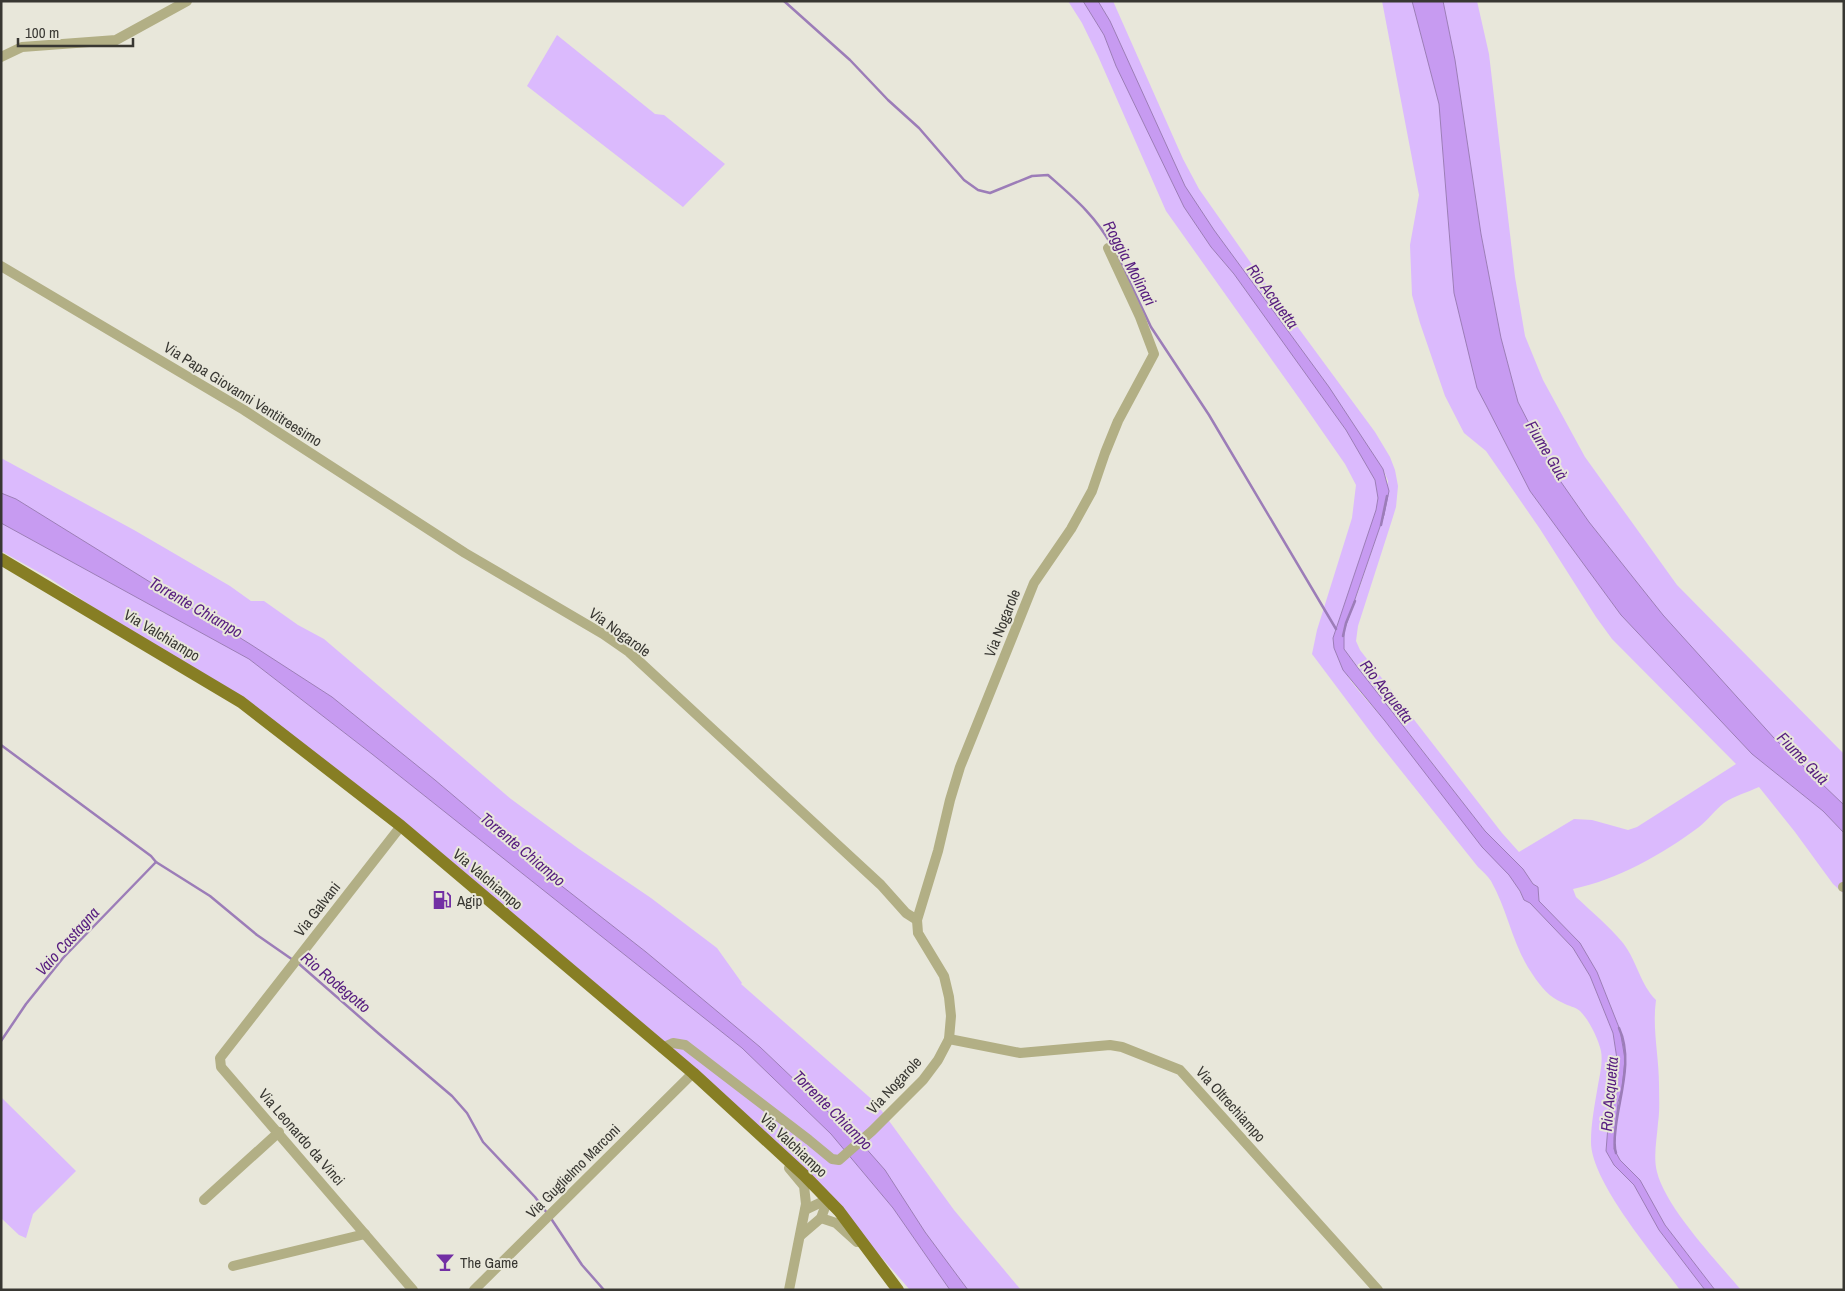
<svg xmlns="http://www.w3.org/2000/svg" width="1845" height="1291" viewBox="0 0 1845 1291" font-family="'Archivo Narrow',sans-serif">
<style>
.green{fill:#dbbafd}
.water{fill:#c79bf1;stroke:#9c7db8}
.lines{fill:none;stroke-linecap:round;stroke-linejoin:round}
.stream{stroke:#9c7db8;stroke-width:2.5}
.minor{stroke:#b2af85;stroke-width:10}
.major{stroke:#877e24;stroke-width:12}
.labels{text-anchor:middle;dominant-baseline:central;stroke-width:4;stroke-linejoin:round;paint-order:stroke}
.street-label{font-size:15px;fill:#383732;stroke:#e8e7da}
.poi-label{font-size:15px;fill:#383732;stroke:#e8e7da;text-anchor:start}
.water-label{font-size:16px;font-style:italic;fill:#561c7f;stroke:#e8e7da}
</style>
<rect width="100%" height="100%" fill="#e8e7da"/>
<g class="green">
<path d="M 1068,1 L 1083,1 L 1104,35 L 1116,66 L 1184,207 L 1211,247 L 1234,274 L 1346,430 L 1375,480 L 1378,498 L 1376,510 L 1333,638 C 1336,672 1364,695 1384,720 C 1410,751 1433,785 1459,816 C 1479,840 1512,871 1524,900 L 1530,903 L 1573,948 L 1590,976 L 1613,1033 L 1617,1059 L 1614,1087 L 1610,1101 L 1606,1151 L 1614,1165 L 1634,1185 L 1659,1230 L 1705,1290 L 1680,1290 C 1655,1256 1591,1182 1591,1142 C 1591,1122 1595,1104 1598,1085 C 1600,1074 1603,1062 1601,1051 C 1598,1038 1589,1020 1580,1011 C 1576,1007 1568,1006 1563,1003 C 1549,997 1541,987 1533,975 C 1513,947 1508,911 1491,881 C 1488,876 1483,872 1478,867 L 1375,738 L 1312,654 L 1317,630 L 1352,518 L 1356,485 L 1345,464 L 1304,405 L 1166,211 L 1098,56 L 1082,23 Z"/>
<path d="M 1098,1 L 1113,1 L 1183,159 L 1199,189 L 1260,276 L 1375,432 L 1390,457 L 1395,470 L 1398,486 L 1396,507 L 1392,520 L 1358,626 L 1356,641 L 1360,650 L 1502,833 L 1519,852 L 1574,819 L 1592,820 L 1628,830 L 1637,827 L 1736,764 L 1612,639 L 1596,617 L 1540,529 L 1486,451 L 1464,433 L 1445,396 L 1420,323 L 1412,295 L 1410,245 L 1419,195 L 1382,1 L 1412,1 L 1439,104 L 1454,293 L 1487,407 L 1530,491 L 1621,615 L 1752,754 L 1823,811 L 1844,833 L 1844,894 L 1833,884 L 1795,832 L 1759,787 C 1748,792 1734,796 1724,803 C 1715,810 1708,820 1699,827 C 1663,854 1617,880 1573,889 L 1576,897 C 1592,912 1609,926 1623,943 C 1637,961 1640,984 1656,1000 C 1652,1028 1659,1056 1659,1084 C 1659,1097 1660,1110 1658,1123 C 1657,1138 1653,1157 1657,1172 C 1666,1208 1716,1260 1741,1290 L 1715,1290 L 1665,1225 L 1640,1180 L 1620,1160 L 1614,1149 L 1618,1102 L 1622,1088 L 1620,1030 L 1597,972 L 1580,943 L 1539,901 L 1538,887 L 1533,884 L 1523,869 L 1485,831 L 1347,653 L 1344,649 L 1344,631 L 1346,620 L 1357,595 L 1384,515 L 1388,481 L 1383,469 L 1329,387 L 1214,230 L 1185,186 L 1110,21 Z"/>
<polygon points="1443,1 1477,1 1489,54 1515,277 1525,336 1543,380 1585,457 1677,585 1844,754 1844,805 1774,738 1663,615 1589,522 1554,472 1518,402 1501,338 1481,234 1455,60"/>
<polygon points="557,35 655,114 664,115 725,164 683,207 527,86"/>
<polygon points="1,458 134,530 230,586 251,601 264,601 298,625 324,639 511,799 579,849 651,898 717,948 742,983 741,984 876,1103 954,1210 1021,1290 968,1290 925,1232 885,1170 863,1145 760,1047 646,952 540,869 435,780 332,697 250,644 16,499 1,493"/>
<polygon points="1,523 249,659 372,754 742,1048 831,1134 893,1208 950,1290 910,1290 813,1179 310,750 49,578 1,551"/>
<polygon points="1,1097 76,1171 33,1214 26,1238 19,1235 1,1218"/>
</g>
<g class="water">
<polygon points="1083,1 1098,1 1110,21 1185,186 1214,230 1329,387 1383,469 1389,491 1384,515 1344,631 1344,649 1358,668 1485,831 1523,869 1533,884 1538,887 1539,901 1580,943 1597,972 1620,1030 1625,1059 1622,1089 1618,1102 1614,1149 1620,1160 1640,1180 1665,1225 1715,1290 1705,1290 1659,1230 1634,1185 1614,1165 1606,1151 1610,1101 1614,1087 1617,1059 1613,1033 1590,976 1573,948 1530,903 1524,900 1520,891 1509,875 1482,847 1385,721 1343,670 1334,648 1333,638 1376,510 1378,498 1375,480 1346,430 1234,274 1211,247 1184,207 1116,66 1104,35"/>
<polygon points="1412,1 1443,1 1455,60 1481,234 1501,338 1518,402 1554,472 1589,522 1663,615 1774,738 1844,805 1844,833 1823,811 1752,754 1621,615 1530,491 1487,407 1477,388 1454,293 1439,104"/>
<polygon points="1,493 16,499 250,644 332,697 435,780 540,869 646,952 760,1047 863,1145 885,1170 925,1232 968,1290 950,1290 893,1208 831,1134 742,1048 372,754 249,659 1,523"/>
</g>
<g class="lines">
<g class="stream">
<path d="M 784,1 L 850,60 L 888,100 L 919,128 L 964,180 L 978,190 L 990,193 L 1032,176 L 1048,175 C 1074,198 1095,215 1112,246"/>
<polyline points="1117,255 1151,327 1209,415 1336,629"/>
<polyline points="1381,525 1387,496"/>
<polyline points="1343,636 1346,623 1355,601"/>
<polyline points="1,745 151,856 156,862 210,896 257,935 293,960"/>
<polyline points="298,963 378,1033 452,1096 467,1113 483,1142 535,1197 547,1213"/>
<polyline points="1,1041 26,1004 63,958 156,862"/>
<path d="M 1616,1153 C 1613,1144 1615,1135 1616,1125 C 1620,1094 1633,1058 1619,1028"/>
<polyline points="550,1217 582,1265 604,1290"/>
</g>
<g class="minor">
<polyline points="1,57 22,47 116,40 187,1"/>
<polyline points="1,266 244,410 465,553 603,634 629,652 881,885 906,913 917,920"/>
<polyline points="401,826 220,1058 221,1067 413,1290"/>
<polyline points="1843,887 1844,887"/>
<polyline points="949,1039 1020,1053 1110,1045 1122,1047 1180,1070 1378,1290"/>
<polyline points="662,1048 673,1043 685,1045 809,1140 832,1159 839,1160 872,1131 923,1080 938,1060 949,1039 951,1016 949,997 944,976 918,933 917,920 938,851 950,800 960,767 1034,583 1071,529 1092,491 1105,453 1118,421 1154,354 1140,317 1108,248"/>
<polyline points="204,1200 279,1132"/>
<polyline points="805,1210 828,1199"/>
<polyline points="821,1218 836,1223 857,1242"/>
<polyline points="800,1236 821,1218 828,1199"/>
<polyline points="233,1266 365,1234"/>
<polyline points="474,1290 693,1073"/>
<polyline points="789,1290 806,1204 804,1186 789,1168"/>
</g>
<polyline class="major" points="1,559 241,702 401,826 693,1073 804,1175 839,1211 898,1290"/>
</g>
<defs>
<g id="fuel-bare" transform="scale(1.5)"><path d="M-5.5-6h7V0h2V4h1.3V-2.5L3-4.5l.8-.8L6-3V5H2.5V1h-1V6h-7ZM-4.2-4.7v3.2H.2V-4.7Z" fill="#722fa4" stroke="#e8e7da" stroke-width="2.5" paint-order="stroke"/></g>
<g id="bar-bare" transform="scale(1.5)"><path d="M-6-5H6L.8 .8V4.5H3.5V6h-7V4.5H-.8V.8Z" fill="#722fa4" stroke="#e8e7da" stroke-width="2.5" paint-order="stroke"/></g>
</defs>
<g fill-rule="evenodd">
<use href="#fuel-bare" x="442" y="900"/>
<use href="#bar-bare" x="445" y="1262"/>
</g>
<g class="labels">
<g class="street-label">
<text transform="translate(243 394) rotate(32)">Via Papa Giovanni Ventitreesimo</text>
<text transform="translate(1002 623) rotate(-68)">Via Nogarole</text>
<text transform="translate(620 632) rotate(36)">Via Nogarole</text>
<text transform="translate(162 635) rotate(31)">Via Valchiampo</text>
<text transform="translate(488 879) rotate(40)">Via Valchiampo</text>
<text transform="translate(317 909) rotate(-52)">Via Galvani</text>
<text transform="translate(894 1085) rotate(-47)">Via Nogarole</text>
<text transform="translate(1231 1104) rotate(48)">Via Oltrechiampo</text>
<text transform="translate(302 1137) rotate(49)">Via Leonardo da Vinci</text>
<text transform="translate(794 1145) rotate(43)">Via Valchiampo</text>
<text transform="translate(573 1171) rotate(-45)">Via Guglielmo Marconi</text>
</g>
<g class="poi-label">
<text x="457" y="900">Agip</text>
<text x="460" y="1262">The Game</text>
</g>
<g class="water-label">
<text transform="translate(1130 263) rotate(62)">Roggia Molinari</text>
<text transform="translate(1273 296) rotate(54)">Rio Acquetta</text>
<text transform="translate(1547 450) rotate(59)">Fiume Guà</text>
<text transform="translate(196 607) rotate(30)">Torrente Chiampo</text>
<text transform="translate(1387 691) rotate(52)">Rio Acquetta</text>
<text transform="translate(1803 758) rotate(46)">Fiume Guà</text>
<text transform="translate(523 849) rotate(40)">Torrente Chiampo</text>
<text transform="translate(67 941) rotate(-48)">Vaio Castagna</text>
<text transform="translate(336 982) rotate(40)">Rio Rodegotto</text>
<text transform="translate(1609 1094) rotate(-85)">Rio Acquetta</text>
<text transform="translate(833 1110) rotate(45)">Torrente Chiampo</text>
</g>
</g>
<rect width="1845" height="1291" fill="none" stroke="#383732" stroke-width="5"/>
<path d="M18 38v8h115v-8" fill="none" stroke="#383732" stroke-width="2.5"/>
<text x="25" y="38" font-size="15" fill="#383732" stroke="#e8e7da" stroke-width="4" paint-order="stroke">100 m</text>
</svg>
